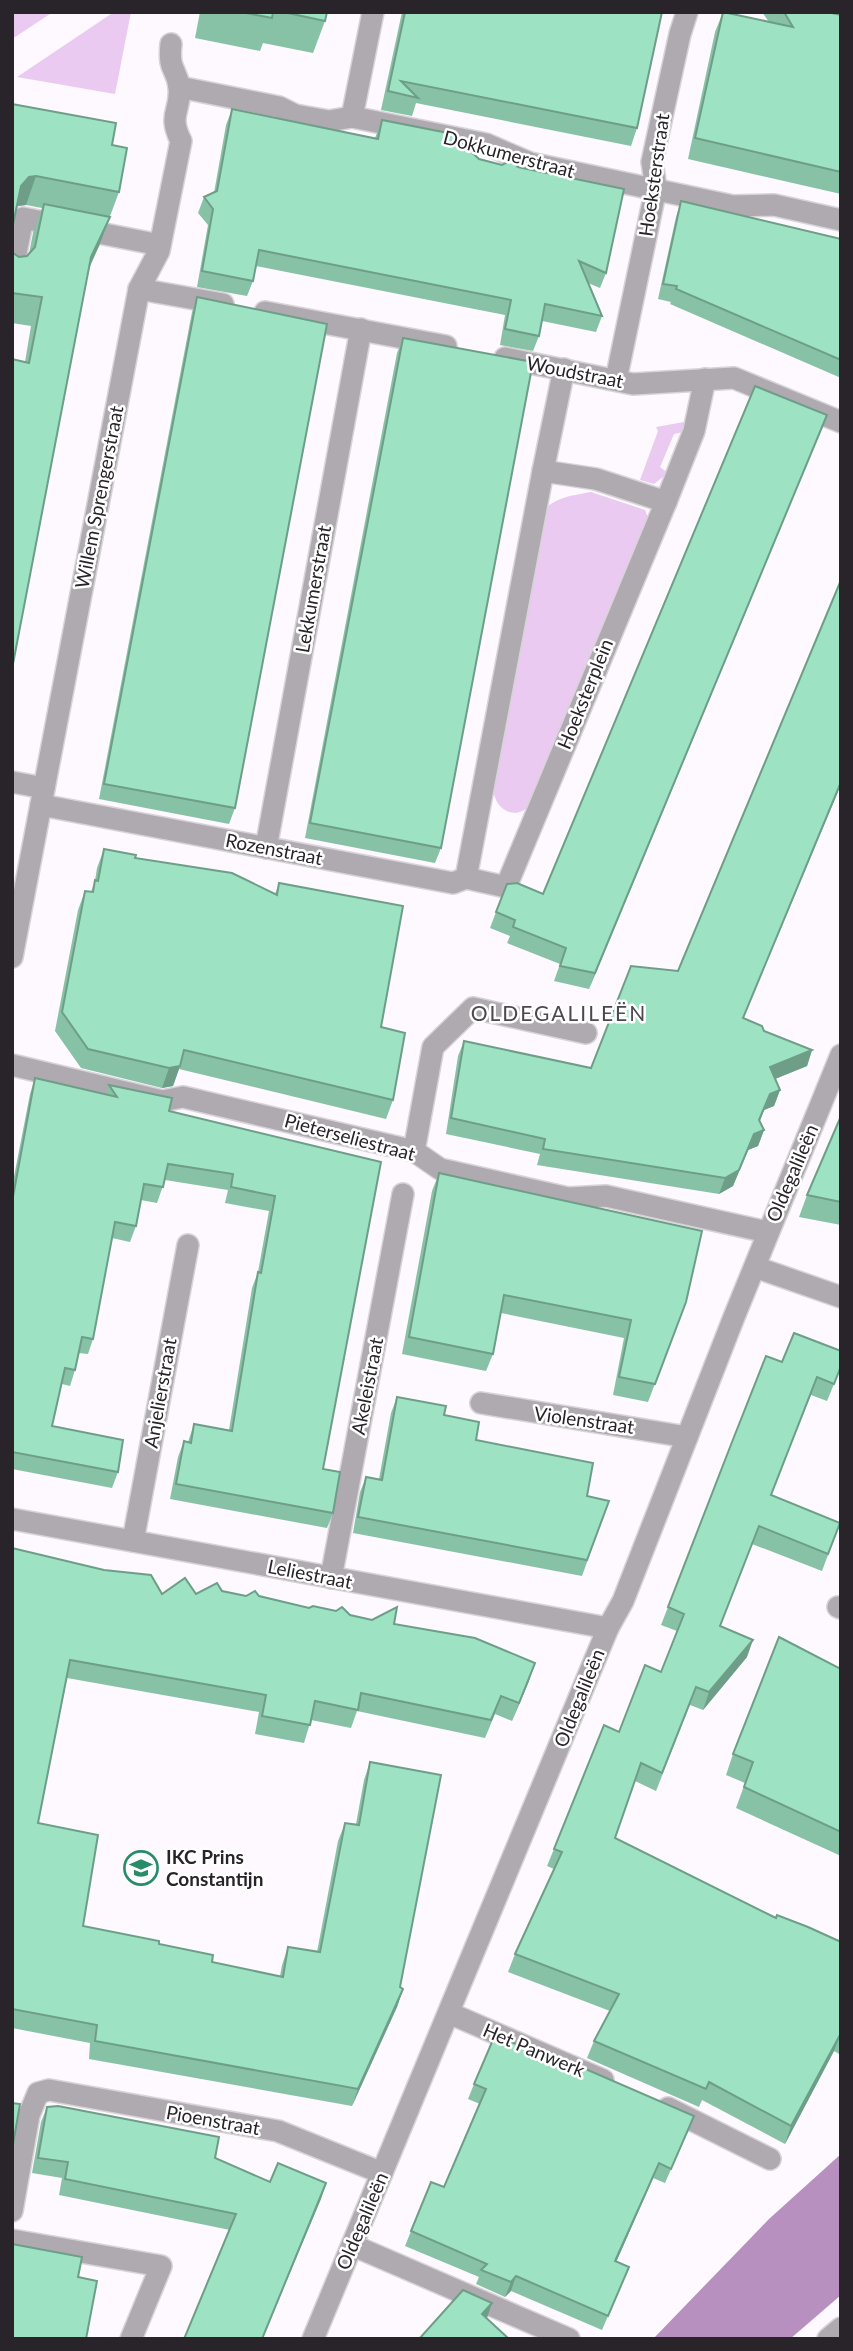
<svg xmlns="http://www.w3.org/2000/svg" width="853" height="2351" viewBox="0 0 853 2351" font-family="Lato,sans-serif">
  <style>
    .green { fill: #eacaf1 }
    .water { fill: #b790c0 }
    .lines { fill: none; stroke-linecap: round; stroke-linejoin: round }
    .street-casing { stroke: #d7d3d8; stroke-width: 24 }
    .street { stroke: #aeaaaf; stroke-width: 21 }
    .wall { fill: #87c2a7 }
    .shaded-wall { fill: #6e9e88 }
    .building { fill: #9de2c2; stroke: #6e9e88; stroke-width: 2 }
    .labels { text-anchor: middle; stroke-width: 5; stroke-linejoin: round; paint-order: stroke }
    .street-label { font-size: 19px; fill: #282429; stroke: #fff }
    .poi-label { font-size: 19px; font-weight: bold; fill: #282429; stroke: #fff; text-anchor: start }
    .neighbourhood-label { font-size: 21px; letter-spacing: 2px; fill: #4e4650; stroke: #fff }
  </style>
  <rect width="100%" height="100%" fill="#fdf9fe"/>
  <g class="green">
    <path d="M12 12H53L12 39Z"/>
    <path d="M114 12H131L115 94 17 77Z"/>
    <path d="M684 422V432L674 434 660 467 668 473 654 484 640 480 658 431 656 427Z"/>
    <path d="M591 492 645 510 649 520 531 804C516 822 495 810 493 789L545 510C554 497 576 495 591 492Z"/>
  </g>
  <path class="water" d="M841 2154V2295L790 2339H653L769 2219Z"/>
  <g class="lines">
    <g class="street-casing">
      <g id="street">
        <path d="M179 87 279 107 295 115 329 121 352 117 486 144 530 163 733 206 774 205 841 220"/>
        <path d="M352 117 373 12"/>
        <path d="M12 273 23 218 160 245"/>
        <path d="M139 289 223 304"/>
        <path d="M265 312 446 346"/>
        <path d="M505 358 633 384 734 378 841 422"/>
        <path d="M616 380 656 188 652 162 680 34 687 12"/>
        <path d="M543 471 564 369"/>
        <path d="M666 502 694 431 705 379"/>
        <path d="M12 782 44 788"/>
        <path d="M41 805 453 883 466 878 506 887 666 502 596 479 543 471 466 878"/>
        <path d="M266 848 361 329"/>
        <path d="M12 957 139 289 159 251 181 141C167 113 182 111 179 87 177 68 168 72 171 44"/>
        <path d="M12 1065 162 1101 183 1097 414 1151 440 1169 568 1198 606 1196 767 1232"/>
        <path d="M414 1151 433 1047 473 1008 586 1033"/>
        <path d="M755 1267 841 1297"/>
        <path d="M481 1403 687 1437"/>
        <path d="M12 1519 608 1628"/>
        <path d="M133 1541 188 1245"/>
        <path d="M331 1578 403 1194"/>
        <path d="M838 1607 841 1608"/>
        <path d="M449 2013 603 2080"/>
        <path d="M668 2108 770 2159"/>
        <path d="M12 2211 29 2115 38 2093 49 2090 278 2131 382 2173"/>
        <path d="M12 2240 161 2266 131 2339"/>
        <path d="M352 2245 569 2339"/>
        <path d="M313 2339 608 1628 623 1601 734 1317 841 1055"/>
        <path d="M828 2339 841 2328"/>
      </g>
    </g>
    <use href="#street" class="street"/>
  </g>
  <g class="wall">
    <path d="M200 12H327L325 21 313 53 263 43 260 51 195 38Z"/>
    <path d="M402 12H662L637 128 631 146 416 103 412 116 381 110Z"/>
    <path d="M723 12 769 22 762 12H827L841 15V194L688 159 715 32Z"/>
    <path d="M12 104 112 145 119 192 99 246 89 269 12 669 25 362 31 326 12 323V250L13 253 19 257 27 256 29 254 33 233 42 208 26 205 18 206Z"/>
    <path d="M232 109 375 138 382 120 479 159 606 273 600 288 588 283 602 316 596 332 542 321 539 336 533 351 500 345 505 315 256 266 253 281 247 296 197 287 208 225 198 213 204 197 214 193 226 125Z"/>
    <path d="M681 201 841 239V378L670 304 671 302 658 299 676 217Z"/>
    <path d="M197 297 235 808 229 824 99 799 192 312Z"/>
    <path d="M403 338 441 848 435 863 305 838 397 353Z"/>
    <path d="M821 430 589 989 554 981 560 964 507 943 510 936 490 928 496 912 543 894Z"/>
    <path d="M841 580V784L743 1018 764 1031 812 1050 807 1066 775 1079 780 1090 774 1106 764 1110 760 1121 764 1130 758 1146 748 1150 733 1186 719 1194 537 1165 540 1154 446 1134 458 1056 464 1041 591 1068 678 971Z"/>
    <path d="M104 849 135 858 275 894 279 883 381 1027 393 1100 386 1119 179 1069 173 1086 162 1088 81 1068 55 1031 78 910 85 891 91 892 95 881 97 868Z"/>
    <path d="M35 1078 106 1094 109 1085 169 1111 381 1162 323 1469 333 1513 327 1528 170 1499 178 1457 184 1441 188 1442 194 1424 229 1430 252 1288 258 1272 269 1211 225 1203 228 1190 165 1180 157 1203 141 1200 136 1226 130 1242 112 1238 93 1339 88 1354 79 1353 75 1370 70 1386 62 1384 52 1426 118 1472 112 1488 12 1469V1187L30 1094Z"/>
    <path d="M841 1116V1225L799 1217 807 1195Z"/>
    <path d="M439 1173 686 1302 648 1402 613 1395 624 1338 501 1313 493 1354 486 1371 402 1354 432 1191Z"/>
    <path d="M782 1362 841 1367 827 1401 811 1395 771 1495 840 1523 822 1571 752 1544 720 1626 747 1657 703 1710 690 1705 656 1791 635 1781 615 1838 776 1918 841 1942V2055L834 2051 785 2144 702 2100 699 2107 587 2058 594 2041 610 2011 508 1972 515 1954 554 1869 547 1866 554 1849 619 1732 661 1672 677 1631 661 1625 668 1607Z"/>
    <path d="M397 1397 444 1415 476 1440 587 1496 609 1501 582 1576 353 1533 360 1492 366 1477 379 1479 391 1413Z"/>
    <path d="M12 1548 162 1594H196L222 1591 246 1596H259L309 1608 394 1624 529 1681 512 1721 495 1714 485 1738 357 1711 351 1728 311 1720 304 1743 255 1734 259 1712 67 1678 38 1823 83 1926 159 1944 212 1962 280 1976 282 1965 288 1947 317 1952 338 1841 345 1823 356 1824 364 1780 370 1762 400 1987 403 1989 397 2007 352 2106 89 2059 90 2043 12 2028Z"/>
    <path d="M841 1669V1856L736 1808 745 1783 726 1775 733 1754Z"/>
    <path d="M474 2084 688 2131 665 2183 653 2178 616 2262 629 2267 602 2330 511 2291 505 2297 476 2284 479 2277 405 2246 411 2231 444 2187 480 2104 468 2099Z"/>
    <path d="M47 2107 215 2158 270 2182 326 2183 262 2339H184L230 2230 59 2195 62 2178 32 2173 41 2122Z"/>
  </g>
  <g class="shaded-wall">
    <path d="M36 176 26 205 18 206 12 213 21 186 29 177Z"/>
    <path d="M110 217 99 246 80 286 91 257Z"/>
    <path d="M827 415 821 430 589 989 595 973Z"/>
    <path d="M841 782V784L737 1033 743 1018Z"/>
    <path d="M812 1050 807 1066 765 1083 770 1067Z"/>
    <path d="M180 1066 173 1086 162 1088 169 1068Z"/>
    <path d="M780 1090 774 1106 764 1110 754 1134 764 1130 758 1146 748 1150 733 1186 719 1194 725 1178 770 1094Z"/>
    <path d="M753 1640 747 1657 703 1710 709 1692Z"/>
    <path d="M535 1663 529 1681 512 1721 519 1703Z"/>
    <path d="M403 1989 397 2007 352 2106 358 2089Z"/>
    <path d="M841 2033 834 2051 785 2144 791 2126Z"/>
    <path d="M659 2163 653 2178 610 2276 615 2261Z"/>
    <path d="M326 2183 321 2199 262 2339Z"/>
    <path d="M516 2276 511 2291 505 2297 511 2282Z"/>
    <path d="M492 2303 487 2318 482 2314Z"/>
  </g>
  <g class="building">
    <path d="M241 12H273L272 18Z"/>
    <path d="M283 12H327L325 21Z"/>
    <path d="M405 12H662L637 128 401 81 418 98 388 91Z"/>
    <path d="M723 12 793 27 784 12H827L841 15V172L695 138Z"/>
    <path d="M12 104 116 123 112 145 127 148 119 192 36 176 29 177 21 186 12 229Z"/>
    <path d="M232 109 378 139 382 120 453 134 479 159 502 165 511 160 518 167 624 189 606 273 579 261 602 316 545 304 539 336 505 329 511 300 259 250 253 281 202 271 213 209 204 197 217 191Z"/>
    <path d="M681 201 841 239V360L676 289 677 286 663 284Z"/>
    <path d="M44 204 110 217 91 257 12 669V359L29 363 42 297 12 293V250L13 253 19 257 27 256 35 247Z"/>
    <path d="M197 297 327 324 235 808 104 784Z"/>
    <path d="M403 338 533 362 441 848 310 823Z"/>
    <path d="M755 386 827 415 595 973 560 966 566 948 513 927 515 920 496 912 507 884 517 883 543 894Z"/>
    <path d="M841 580V782L743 1018 762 1026 764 1031 812 1050 770 1067 780 1090 770 1094 759 1120 764 1130 754 1134 739 1170 725 1178 543 1149 545 1139 451 1118 464 1041 591 1068 631 966 678 971Z"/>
    <path d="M104 849 136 855 135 858 232 873 277 895 279 883 403 906 381 1027 405 1033 393 1100 184 1050 180 1066 169 1068 88 1049 62 1012 85 891 93 892 95 880 98 881Z"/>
    <path d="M35 1078 117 1097 109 1085 172 1098 169 1111 381 1162 323 1469 340 1472 333 1513 176 1484 184 1441 191 1443 194 1424 232 1431 258 1272 261 1273 275 1196 231 1187 233 1174 168 1164 163 1187 144 1184 136 1226 115 1222 93 1339 82 1337 75 1370 65 1368 52 1426 123 1440 118 1472 12 1452V1202Z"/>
    <path d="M841 1116V1202L807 1195Z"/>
    <path d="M439 1173 702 1231 686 1302 655 1384 619 1377 631 1320 504 1295 493 1354 409 1337Z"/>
    <path d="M794 1333 841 1351V1366L834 1384 817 1377 771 1495 840 1523 828 1554 759 1526 720 1626 753 1640 709 1692 696 1687 662 1773 641 1763 615 1838 776 1918 777 1915 808 1927 841 1942V2033L791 2126 709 2082 706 2089 594 2041 619 1994 515 1954 562 1852 554 1849 604 1725 619 1732 645 1665 661 1672 684 1614 668 1607 732 1442 766 1356 782 1362Z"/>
    <path d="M397 1397 446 1406 444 1415 479 1422 476 1440 593 1463 587 1496 609 1501 587 1560 358 1517 366 1477 382 1480Z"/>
    <path d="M12 1548 104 1570 151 1575 162 1594 185 1578 196 1594 217 1583 222 1591 246 1596 255 1591 259 1596 309 1608 313 1606 336 1611 342 1607 350 1615 372 1620 397 1607 394 1624 475 1638 535 1663 519 1703 501 1696 491 1720 361 1693 358 1710 315 1701 310 1725 262 1716 266 1695 70 1660 38 1823 98 1835 83 1926 159 1941V1944L213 1955 212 1962 283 1977 288 1947 320 1952 345 1823 359 1825 370 1762 441 1775 400 1987 403 1989 358 2089 95 2041 97 2025 12 2009Z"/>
    <path d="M779 1637 841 1669V1832L744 1787 753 1762 733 1754Z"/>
    <path d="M495 2035 579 2071 581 2067 694 2116 671 2169 659 2163 615 2261 629 2267 608 2316 516 2276 511 2282 481 2270 487 2264 411 2231 431 2182 444 2187 486 2089 474 2084Z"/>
    <path d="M12 2103 20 2104 12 2150Z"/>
    <path d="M58 2106 219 2137 215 2158 270 2182 278 2163 326 2183 262 2339H184L236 2214 65 2179 68 2162 38 2158 47 2107Z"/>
    <path d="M12 2244 82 2257 78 2277 97 2281 86 2339H12Z"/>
    <path d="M463 2290 492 2303 482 2314 509 2339H419Z"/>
  </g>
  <defs>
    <g id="school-ring" transform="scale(1.75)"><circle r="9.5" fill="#fff" stroke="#288c68" stroke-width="1.5"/><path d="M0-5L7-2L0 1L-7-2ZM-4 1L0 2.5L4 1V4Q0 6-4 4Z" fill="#288c68"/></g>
  </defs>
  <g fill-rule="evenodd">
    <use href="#school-ring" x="141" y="1868"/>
  </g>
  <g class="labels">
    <g class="street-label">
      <text transform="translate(509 154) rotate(15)" y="7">Dokkumerstraat</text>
      <text transform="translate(654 175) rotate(-82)" y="7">Hoeksterstraat</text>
      <text transform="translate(575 372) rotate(11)" y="7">Woudstraat</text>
      <text transform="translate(99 497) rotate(-79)" y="7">Willem Sprengerstraat</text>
      <text transform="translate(313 589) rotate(-80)" y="7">Lekkumerstraat</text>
      <text transform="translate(585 694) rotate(-68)" y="7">Hoeksterplein</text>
      <text transform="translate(274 849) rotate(11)" y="7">Rozenstraat</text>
      <text transform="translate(350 1137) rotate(15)" y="7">Pieterseliestraat</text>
      <text transform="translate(792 1173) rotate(-67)" y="7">Oldegalileën</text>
      <text transform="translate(367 1386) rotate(-79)" y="7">Akeleistraat</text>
      <text transform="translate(160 1393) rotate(-80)" y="7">Anjelierstraat</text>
      <text transform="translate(584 1420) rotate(8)" y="7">Violenstraat</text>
      <text transform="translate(310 1574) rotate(11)" y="7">Leliestraat</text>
      <text transform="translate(579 1698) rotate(-68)" y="7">Oldegalileën</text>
      <text transform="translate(534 2050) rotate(23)" y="7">Het Panwerk</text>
      <text transform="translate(213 2120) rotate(10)" y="7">Pioenstraat</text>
      <text transform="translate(362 2221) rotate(-67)" y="7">Oldegalileën</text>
    </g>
    <g class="poi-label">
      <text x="166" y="1864">IKC Prins<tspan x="166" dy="22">Constantijn</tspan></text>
    </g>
    <g class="neighbourhood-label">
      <text x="559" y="1021">OLDEGALILEËN</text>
    </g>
  </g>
  <rect width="853" height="2351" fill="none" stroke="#282429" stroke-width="28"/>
</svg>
